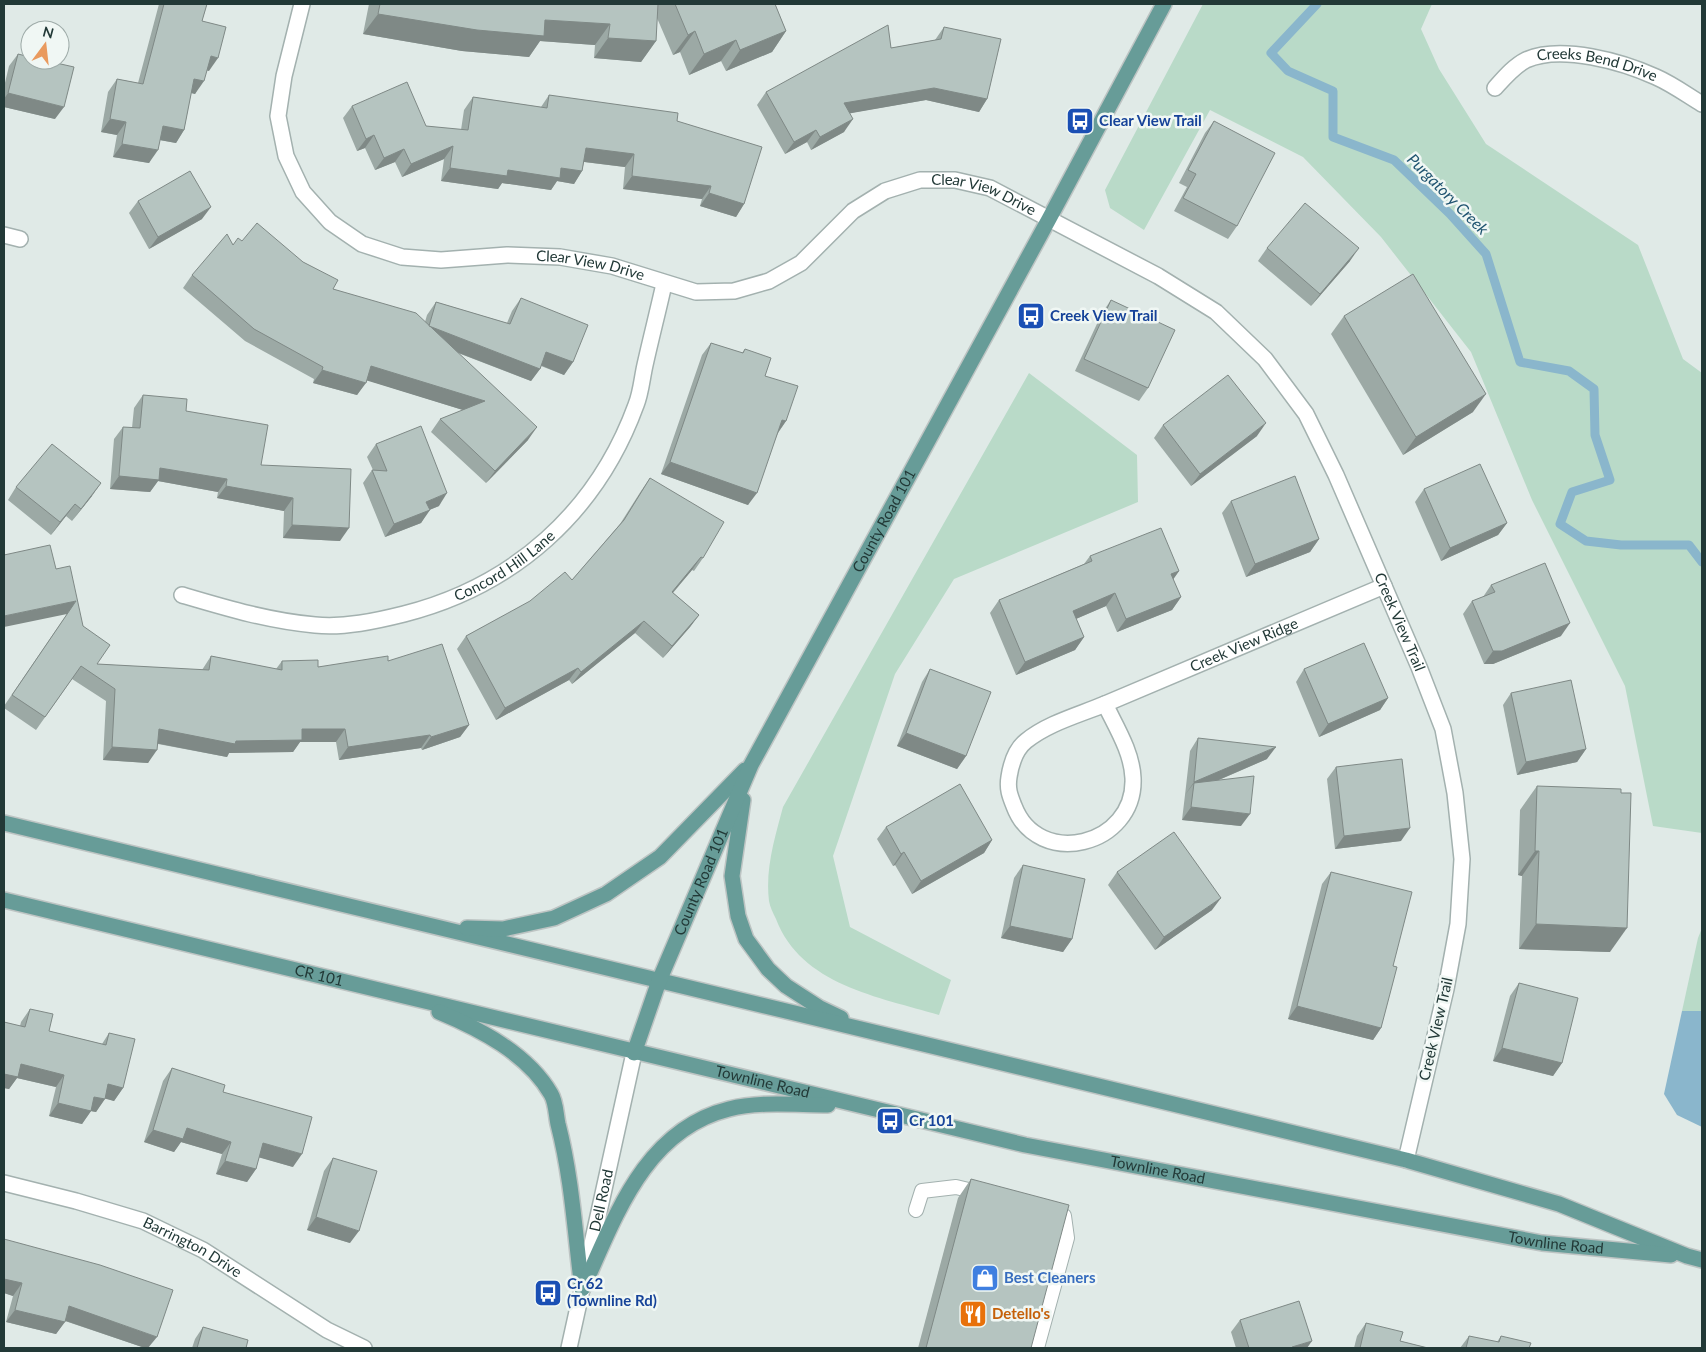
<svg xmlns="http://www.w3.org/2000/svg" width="1706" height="1352" viewBox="0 0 1706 1352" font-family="Lato,sans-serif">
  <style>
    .green { fill: #b9dac8 }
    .water { fill: #8ab6cc }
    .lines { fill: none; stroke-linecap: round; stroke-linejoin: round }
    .stream { stroke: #8ab6cc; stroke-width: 9 }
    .service-casing { stroke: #a3b1af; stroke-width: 16 }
    .minor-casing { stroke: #a3b1af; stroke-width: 18 }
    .tertiary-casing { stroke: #a3b1af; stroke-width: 18 }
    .primary-casing { stroke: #bdc4c3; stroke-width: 18 }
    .service { stroke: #fff; stroke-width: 14 }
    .minor { stroke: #fff; stroke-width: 15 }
    .tertiary { stroke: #fff; stroke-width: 15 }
    .primary { stroke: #679c98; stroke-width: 15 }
    .wall { fill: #9ca9a5 }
    .shaded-wall { fill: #7f8986 }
    .building { fill: #b5c4c0; stroke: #7f8986 }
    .labels { text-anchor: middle; stroke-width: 5; stroke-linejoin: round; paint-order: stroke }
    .street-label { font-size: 15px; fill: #223937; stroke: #f0f7f4 }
    .transit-label { font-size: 15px; font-weight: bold; fill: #164399; stroke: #f0f7f4; text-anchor: start }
    .shop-label { font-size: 15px; font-weight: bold; fill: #366cbe; stroke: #f0f7f4; text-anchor: start }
    .food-label { font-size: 15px; font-weight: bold; fill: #c56008; stroke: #f0f7f4; text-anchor: start }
    .water-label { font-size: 16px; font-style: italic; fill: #205470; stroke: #f0f7f4 }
  </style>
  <rect width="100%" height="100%" fill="#e0eae7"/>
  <g class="green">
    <path d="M1203 4H1432L1421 29 1439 69 1486 144 1638 245 1683 359 1702 373V833L1653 826 1625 686 1532 500 1471 352 1381 237 1303 157 1210 110 1144 230 1110 208 1105 190Z"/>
    <path d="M1029 373 1137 455 1138 502 954 579 895 674 833 856 850 927 951 980 939 1015C879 997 801 985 776 919 773 913 770 907 769 901 765 869 775 837 783 807Z"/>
    <path d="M1702 928V1011H1682L1698 938Z"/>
  </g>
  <path class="water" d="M1682 1011H1702V1127L1677 1115 1664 1094Z"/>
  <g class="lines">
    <path class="stream" d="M1317 4 1271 53 1288 71 1333 91V137L1394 160 1450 214 1486 254 1520 362 1569 371 1594 389 1595 435 1610 480 1572 492 1560 524 1586 541 1621 545H1689L1702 562"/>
    <g class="service-casing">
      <g id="service">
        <path d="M916 1210 922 1191 956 1187 981 1193"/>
        <path d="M1037 1348 1067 1238 1064 1216 1052 1213"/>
      </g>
    </g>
    <g class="minor-casing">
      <g id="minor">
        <path id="s1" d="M302 4 284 76 278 116 286 156 303 192 330 222 362 244 402 257 441 260 507 255 560 257 612 266 696 292 734 291 769 281 801 263 853 211 885 191 920 180H955L990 188 1158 276 1216 312 1265 359 1306 414 1336 475 1419 667 1443 729 1455 793 1462 859 1458 924 1446 989 1406 1160"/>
        <path id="s2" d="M1495 88C1504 78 1514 66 1526 60 1561 44 1623 62 1656 77 1672 84 1687 95 1702 104"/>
        <path d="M4 235 20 239"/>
        <path id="s3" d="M182 595C226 608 269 621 315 625 344 628 376 621 404 614 514 586 597 512 636 405 641 393 642 378 645 365 651 338 658 311 664 284"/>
        <path d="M1105 704C1116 727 1132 752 1133 778 1136 846 1038 870 1014 806 1010 796 1007 789 1009 777 1011 764 1016 749 1026 741 1048 723 1079 715 1105 704Z"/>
        <path id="s4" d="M1105 704 1384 586"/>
        <path id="s5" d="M4 1183 76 1201 143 1221 203 1250 327 1330 364 1348"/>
      </g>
    </g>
    <g class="tertiary-casing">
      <g id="tertiary">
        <path id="s6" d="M569 1348 634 1053"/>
      </g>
    </g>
    <g class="primary-casing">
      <g id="primary">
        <path d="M743 800 732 876 738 916 746 939 768 969 786 986 820 1008 841 1018"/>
        <path d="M4 823 1406 1160 1559 1204 1687 1256 1702 1260"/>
        <path id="s7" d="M4 900 1025 1145 1542 1243 1671 1255"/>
        <path d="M467 928 503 929 554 918 606 894 660 857 745 770"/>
        <path d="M439 1012C480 1029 528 1054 551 1094 556 1102 556 1115 558 1124 572 1178 575 1234 582 1289"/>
        <path id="s8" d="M634 1053 659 981 751 765 1049 219 1164 4"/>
        <path d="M583 1288C615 1218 644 1130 729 1109 760 1101 796 1105 828 1105"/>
      </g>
    </g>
    <use href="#service" class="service"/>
    <use href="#minor" class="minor"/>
    <use href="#tertiary" class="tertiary"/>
    <use href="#primary" class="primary"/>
  </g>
  <g class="wall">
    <path d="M159 4H207L202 21 209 71 207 70 195 94 191 93 184 130 176 143 160 140 149 163 113 157 117 135 101 132 108 92 117 79 138 83Z"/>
    <path d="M369 4H775L786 31 772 52 726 71 721 61 689 75 680 52 673 55 657 18 656 41 641 62 594 58 595 45 540 41 529 57 462 51 363 34Z"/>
    <path d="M944 27 987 99 979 112 926 100 850 113 844 132 811 150 807 142 785 154 757 105 766 92 891 48 935 40Z"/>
    <path d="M18 54 55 119 4 107V87L9 66Z"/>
    <path d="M549 95 677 121 744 204 736 217 700 206 702 199 623 189 625 167 584 162 582 171 574 184 557 181 551 190 502 183 498 189 441 181 444 159 402 177 395 162 375 170 365 148 357 151 343 118 352 106 426 126 461 130 464 110 473 97 541 107Z"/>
    <path d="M1214 121 1237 226 1228 239 1174 211 1187 187 1179 183 1205 133Z"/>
    <path d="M138 201 202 219 149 249 129 213Z"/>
    <path d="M242 241 333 289 425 322 427 315 436 302 507 323 512 311 521 298 573 362 564 375 541 366 540 369 531 381 458 353 528 440 486 483 431 432 440 419 463 410 367 380 357 395 313 383 314 379 245 341 183 288 192 275 233 245Z"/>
    <path d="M1267 248 1350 261 1311 306 1258 261Z"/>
    <path d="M1111 300 1148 388 1139 401 1075 371 1102 313Z"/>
    <path d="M1344 316 1473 412 1403 455 1331 334Z"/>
    <path d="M711 343 742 353 745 349 765 376 786 421 778 433 748 505 661 474 702 355Z"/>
    <path d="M143 395 186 411 261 465 340 541 283 538 284 511 217 498 218 492 158 481 150 492 110 489 114 439 123 427 132 428 134 408Z"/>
    <path d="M1163 425 1257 436 1191 486 1154 438Z"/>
    <path d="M376 444 439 506 429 510 421 523 385 537 363 483 372 470H373L367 457Z"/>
    <path d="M650 478 703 558 694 571 692 570 673 593 699 615 690 627 663 658 635 633 572 684 569 680 496 720 457 649 466 636 572 580 620 524 641 491Z"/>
    <path d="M16 487 92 496 72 521 66 516 51 535 8 500Z"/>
    <path d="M1424 489 1507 523 1498 535 1441 561 1415 502Z"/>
    <path d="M1231 501 1319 539 1310 552 1246 577 1222 513Z"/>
    <path d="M1090 556 1179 571 1173 579 1181 597 1172 610 1117 632 1106 606 1076 619 1084 637 1075 650 1016 675 990 613 999 600 1084 564Z"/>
    <path d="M56 569 83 626 97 664 202 670 211 656 276 669 282 661 318 667 388 661 469 725 460 737 422 750 421 748 339 760 336 742H300L293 752 229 753 227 757 158 744 148 763 103 760 106 701 72 679 36 730 4 708V706L67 614Z"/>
    <path d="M1491 585 1561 636 1493 664H1484L1463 614 1472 601 1483 597Z"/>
    <path d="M930 669 966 756 957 769 897 746 922 682Z"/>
    <path d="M1304 669 1388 698 1380 710 1319 737 1296 682Z"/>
    <path d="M1511 693 1586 749 1577 762 1517 775 1503 705Z"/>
    <path d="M1198 738 1267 759 1219 780 1241 826 1182 820 1185 795 1186 794 1185 795 1190 751Z"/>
    <path d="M1336 767 1401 841 1335 849 1327 779Z"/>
    <path d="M1537 786 1610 952 1519 949 1522 876 1518 875 1520 810Z"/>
    <path d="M886 827 992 840 984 853 912 894 895 865 893 866 877 839Z"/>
    <path d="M1023 865 1072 939 1063 952 1001 938 1014 878Z"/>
    <path d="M1117 872 1212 910 1155 950 1108 885Z"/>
    <path d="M1331 872 1393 966 1381 1028 1373 1040 1288 1019 1322 884Z"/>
    <path d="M1519 983 1562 1063 1553 1076 1493 1061 1510 996Z"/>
    <path d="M30 1009 49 1031 102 1044 109 1033 123 1088 114 1101 105 1098 96 1112 91 1111 82 1124 49 1116 56 1087 17 1078 9 1089 4 1088V1022L20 1026 21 1022Z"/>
    <path d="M172 1068 223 1092 293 1167 259 1157 256 1169 247 1182 216 1174 222 1154 181 1142 174 1152 144 1142 163 1081Z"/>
    <path d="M333 1158 350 1243 307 1230 324 1171Z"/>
    <path d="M971 1179 1031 1348H918L958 1198Z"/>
    <path d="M4 1239 148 1348H145L65 1321 56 1334 6 1322 13 1296 4 1293Z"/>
    <path d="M1240 1320 1307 1348H1236L1231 1332Z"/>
    <path d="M1366 1323 1400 1341 1428 1348H1354L1357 1336Z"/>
    <path d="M203 1327 246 1348H192L195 1339Z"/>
    <path d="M1469 1336 1497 1342 1501 1336 1529 1348H1460Z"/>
  </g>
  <g class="shaded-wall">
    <path d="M378 14 545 20 610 24 595 45 540 41 529 57 462 51 363 34Z"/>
    <path d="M695 31 680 52 673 55 688 35Z"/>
    <path d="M786 31 772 52 726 71 740 50Z"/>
    <path d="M608 38 656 41 641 62 594 58Z"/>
    <path d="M736 40 721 61 689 75 704 54Z"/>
    <path d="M211 56 218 58 209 71 202 69Z"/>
    <path d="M194 79 204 81 195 94 185 91Z"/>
    <path d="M934 88 987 99 979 112 926 100 835 116 844 103Z"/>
    <path d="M8 93 64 107 55 119 4 107V99Z"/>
    <path d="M110 119 126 122 117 135 101 132Z"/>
    <path d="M853 119 844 132 811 150 820 137Z"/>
    <path d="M163 126 184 130 176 143 154 139Z"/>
    <path d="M816 130 807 142 785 154 794 142Z"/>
    <path d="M374 135 365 148 357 151 366 139Z"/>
    <path d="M122 144 158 150 149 163 113 157Z"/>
    <path d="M453 146 444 159 402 177 411 164Z"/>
    <path d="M586 148 634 154 625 167 577 161Z"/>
    <path d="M404 149 395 162 375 170 384 158Z"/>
    <path d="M450 168H561L582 171 574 184 557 181 551 190 502 183 498 189 441 181Z"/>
    <path d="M632 176 711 186 702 199 623 189Z"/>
    <path d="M709 193 744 204 736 217 700 206Z"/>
    <path d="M211 207 202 219 149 249 158 237Z"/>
    <path d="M1359 248 1350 261 1311 306 1320 294Z"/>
    <path d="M429 326 540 369 531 381 420 338Z"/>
    <path d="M546 352 573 362 564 375 538 364Z"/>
    <path d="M371 366 485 401 476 414 362 379Z"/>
    <path d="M322 370 366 383 357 395 313 383Z"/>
    <path d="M1486 394 1473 412 1403 455 1416 437Z"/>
    <path d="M782 420 786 421 777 434Z"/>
    <path d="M1266 423 1257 436 1191 486 1200 474Z"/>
    <path d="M537 427 528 440 486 483 495 471Z"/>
    <path d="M670 462 757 493 748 505 661 474Z"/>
    <path d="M160 468 227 479 218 492 158 481 150 492 110 489 119 476Z"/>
    <path d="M101 483 92 496 72 521 81 509Z"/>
    <path d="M226 486 293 498 284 511 217 498Z"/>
    <path d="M447 493 439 506 417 515 426 502Z"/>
    <path d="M75 504 66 516 51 535 60 522Z"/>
    <path d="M430 510 421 523 385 537 394 524Z"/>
    <path d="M1507 523 1498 535 1441 561 1450 548Z"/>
    <path d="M292 525 349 528 340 541 283 538Z"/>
    <path d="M1319 539 1310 552 1246 577 1255 564Z"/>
    <path d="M701 557 692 570 663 604 672 592Z"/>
    <path d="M1179 571 1170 584 1171 574Z"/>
    <path d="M1115 593 1106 606 1064 624 1073 611Z"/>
    <path d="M1181 597 1172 610 1117 632 1126 619Z"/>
    <path d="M76 601 67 614 4 627V616Z"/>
    <path d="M699 615 690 627 663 658 672 646Z"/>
    <path d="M644 621 635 633 572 684 581 672Z"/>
    <path d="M1570 623 1561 636 1493 664H1484L1493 651Z"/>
    <path d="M1084 637 1075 650 1016 675 1025 662Z"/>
    <path d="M578 668 569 680 496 720 505 708Z"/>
    <path d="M1388 698 1380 710 1319 737 1328 724Z"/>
    <path d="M469 725 460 737 422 750 431 737Z"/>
    <path d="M159 729 236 741 302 729H345L336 742H300L293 752 229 753 227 757 150 742Z"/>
    <path d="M906 733 966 756 957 769 897 746Z"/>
    <path d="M430 735 421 748 339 760 348 747Z"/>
    <path d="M112 747 157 750 148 763 103 760Z"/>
    <path d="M1276 747 1267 759 1193 791 1194 783 1185 795 1194 782Z"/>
    <path d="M1586 749 1577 762 1517 775 1526 762Z"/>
    <path d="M1191 807 1250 814 1241 826 1182 820Z"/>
    <path d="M1410 828 1401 841 1335 849 1344 836Z"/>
    <path d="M992 840 984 853 912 894 921 881Z"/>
    <path d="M1535 851H1539L1522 876 1518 875Z"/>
    <path d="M904 852 895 865 893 866 901 854Z"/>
    <path d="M1221 898 1212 910 1155 950 1164 937Z"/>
    <path d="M1536 924 1627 928 1610 952 1519 949Z"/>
    <path d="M1010 926 1072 939 1063 952 1001 938Z"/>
    <path d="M1297 1006 1381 1028 1373 1040 1288 1019Z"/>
    <path d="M1502 1048 1562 1063 1553 1076 1493 1061Z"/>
    <path d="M21 1064 64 1075 56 1087 17 1078 9 1089 4 1088V1074Z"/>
    <path d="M108 1084 123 1088 114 1101 99 1097Z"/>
    <path d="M94 1097 105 1099 96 1112 85 1110Z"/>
    <path d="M58 1103 91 1111 82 1124 49 1116Z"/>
    <path d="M187 1128 231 1142 222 1154 181 1142 174 1152 144 1142 153 1130Z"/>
    <path d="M263 1143 302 1154 293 1167 254 1156Z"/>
    <path d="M225 1161 256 1169 247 1182 216 1174Z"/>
    <path d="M316 1217 359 1231 350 1243 307 1230Z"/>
    <path d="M4 1279 22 1283 13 1296 4 1293Z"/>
    <path d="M69 1306 157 1337 148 1348H145L60 1319Z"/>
    <path d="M15 1310 65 1322 56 1334 6 1322Z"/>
    <path d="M1312 1341 1307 1348H1291L1292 1347Z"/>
  </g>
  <g class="building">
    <path d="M164 4H207L202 21 226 27 218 58 211 56 204 81 194 79 184 130 163 126 158 150 122 144 126 122 110 119 117 79 143 84Z"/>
    <path d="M380 4H658L656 41 608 38 610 24 545 20 544 36 477 30 378 14Z"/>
    <path d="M675 4H775L786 31 740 50 736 40 704 54 695 31 688 35Z"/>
    <path d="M888 25 891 48 941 39 944 27 1001 39 987 99 934 88 844 103 853 119 820 137 816 130 794 142 766 92Z"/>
    <path d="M18 54 30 57V60H43L74 67 64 107 8 93Z"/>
    <path d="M407 82 426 126 468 130 473 97 547 108 549 95 678 113 677 121 762 147 744 204 709 193 711 186 632 176 634 154 586 148 582 171 561 168 560 178 508 170 507 176 450 168 453 146 411 164 404 149 384 158 374 135 366 139 352 106Z"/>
    <path d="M1214 121 1275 153 1237 226 1183 198 1196 174 1188 170Z"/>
    <path d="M190 171 211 207 158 237 138 201Z"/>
    <path d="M1305 203 1359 248 1320 294 1267 248Z"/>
    <path d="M257 223 303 262 338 280 333 289 416 313 537 427 495 471 440 419 485 401 371 366 366 383 322 370 323 367 254 329 192 275 227 234 233 245 238 238 242 241Z"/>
    <path d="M1413 274 1486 394 1416 437 1344 316Z"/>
    <path d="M521 298 588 325 573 362 546 352 540 369 429 326 436 302 510 324Z"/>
    <path d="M1111 300 1175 330 1148 388 1084 359Z"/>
    <path d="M711 343 743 353 745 349 771 358 765 376 798 386 786 421 782 420 757 493 670 462Z"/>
    <path d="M1228 375 1266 423 1200 474 1163 425Z"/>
    <path d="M143 395 187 399 186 411 268 425 261 465 351 469 349 528 292 525 293 498 226 486 227 479 160 468 159 480 119 476 123 427 140 428Z"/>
    <path d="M421 426 447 493 426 502 430 510 394 524 372 470 387 471 376 444Z"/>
    <path d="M52 444 101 483 81 509 75 504 60 522 16 487Z"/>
    <path d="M1480 464 1507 523 1450 548 1424 489Z"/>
    <path d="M1295 476 1319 539 1255 564 1231 501Z"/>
    <path d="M650 478 724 522 703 558 701 557 672 592 699 615 672 646 644 621 581 672 578 668 505 708 466 636 530 601 565 572 572 580 624 520Z"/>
    <path d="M1161 528 1179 571 1171 574 1181 597 1126 619 1115 593 1073 611 1084 637 1025 662 999 600 1092 561 1090 556Z"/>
    <path d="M50 545 56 569 70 566 83 626 110 645 97 664 209 670 211 656 282 670V661L318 660V667L388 656V661L442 644 469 725 431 737 430 735 348 747 345 729H302V740L236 741 235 744 159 729 157 750 112 747 115 689 81 666 45 717 12 695 76 601 4 616V555Z"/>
    <path d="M1545 563 1570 623 1502 651H1493L1472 601 1495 592 1491 585Z"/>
    <path d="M1364 643 1388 698 1328 724 1304 669Z"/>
    <path d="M930 669 991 692 966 756 906 733Z"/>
    <path d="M1571 680 1586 749 1526 762 1511 693Z"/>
    <path d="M1198 738 1276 747 1194 782Z"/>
    <path d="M1402 759 1410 828 1344 836 1336 767Z"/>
    <path d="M1254 776 1250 814 1191 807 1194 783Z"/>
    <path d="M960 784 992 840 921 881 904 852 901 854 886 827Z"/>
    <path d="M1537 786 1621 789V793H1631L1627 928 1536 924 1539 851H1535Z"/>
    <path d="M1174 832 1221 898 1164 937 1117 872Z"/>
    <path d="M1023 865 1085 879 1072 939 1010 926Z"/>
    <path d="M1331 872 1412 892 1393 966 1397 967 1381 1028 1297 1006Z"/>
    <path d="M1519 983 1578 998 1562 1063 1502 1048Z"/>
    <path d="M30 1009 53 1014 49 1031 106 1045 109 1033 135 1039 123 1088 108 1084 105 1099 94 1097 91 1111 58 1103 64 1075 21 1064 18 1077 4 1074V1076V1022L25 1027Z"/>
    <path d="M172 1068 225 1085 223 1092 312 1117 302 1154 263 1143 256 1169 225 1161 231 1142 187 1128 183 1139 153 1130Z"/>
    <path d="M333 1158 377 1171 359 1231 316 1217Z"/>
    <path d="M971 1179 1069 1205 1031 1348H926Z"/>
    <path d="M4 1239 100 1265 173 1290 157 1337 69 1306 65 1322 15 1310 22 1283 4 1279Z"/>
    <path d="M1299 1301 1312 1341 1292 1347 1293 1348H1249L1240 1320Z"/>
    <path d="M1366 1323 1403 1332 1400 1341 1428 1348H1360Z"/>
    <path d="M203 1327 248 1340 246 1348H197Z"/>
    <path d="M1469 1336 1499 1342 1501 1336 1531 1343 1529 1348H1466Z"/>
  </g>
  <defs>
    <g id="bus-square" transform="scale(1.4375)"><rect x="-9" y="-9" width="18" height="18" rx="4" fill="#1a4fb4" stroke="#f0f7f4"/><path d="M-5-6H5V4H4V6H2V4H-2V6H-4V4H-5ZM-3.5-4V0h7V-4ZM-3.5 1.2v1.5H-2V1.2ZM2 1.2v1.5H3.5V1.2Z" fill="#fff"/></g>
    <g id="shop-square" transform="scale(1.4375)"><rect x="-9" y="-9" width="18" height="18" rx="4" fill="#3f7fe0" stroke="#f0f7f4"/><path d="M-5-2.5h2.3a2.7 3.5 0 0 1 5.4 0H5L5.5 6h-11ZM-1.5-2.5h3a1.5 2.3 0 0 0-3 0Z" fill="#fff"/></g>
    <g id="restaurant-square" transform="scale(1.4375)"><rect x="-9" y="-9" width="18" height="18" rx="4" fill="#e8710a" stroke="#f0f7f4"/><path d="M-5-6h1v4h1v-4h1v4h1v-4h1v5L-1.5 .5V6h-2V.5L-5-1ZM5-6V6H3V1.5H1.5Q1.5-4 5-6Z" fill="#fff"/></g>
  </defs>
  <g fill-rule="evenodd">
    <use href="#bus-square" x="1080" y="121"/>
    <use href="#bus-square" x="1031" y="316"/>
    <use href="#bus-square" x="890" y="1121"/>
    <use href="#shop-square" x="985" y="1278"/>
    <use href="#bus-square" x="548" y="1293"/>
    <use href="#restaurant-square" x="973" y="1314"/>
  </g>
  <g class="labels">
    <g class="street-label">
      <text dy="5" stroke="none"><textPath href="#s2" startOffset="115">Creeks Bend Drive</textPath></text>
      <text dy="5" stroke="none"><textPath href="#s1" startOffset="941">Clear View Drive</textPath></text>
      <text dy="5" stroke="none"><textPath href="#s1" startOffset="506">Clear View Drive</textPath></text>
      <text dy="5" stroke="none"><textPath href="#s8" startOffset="589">County Road 101</textPath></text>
      <text dy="5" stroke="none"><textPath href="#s3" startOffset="339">Concord Hill Lane</textPath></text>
      <text dy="5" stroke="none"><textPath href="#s1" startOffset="1568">Creek View Trail</textPath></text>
      <text dy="5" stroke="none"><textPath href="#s4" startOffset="151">Creek View Ridge</textPath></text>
      <text dy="5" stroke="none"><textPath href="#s8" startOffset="184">County Road 101</textPath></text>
      <text dy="5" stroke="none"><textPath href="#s7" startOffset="324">CR 101</textPath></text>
      <text transform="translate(1436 1029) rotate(-77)" y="5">Creek View Trail</text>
      <text dy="5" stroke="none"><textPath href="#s7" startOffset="780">Townline Road</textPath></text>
      <text dy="5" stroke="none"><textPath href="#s7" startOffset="1185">Townline Road</textPath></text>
      <text dy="5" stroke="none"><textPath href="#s6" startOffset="151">Dell Road</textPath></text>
      <text dy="5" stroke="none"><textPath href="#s7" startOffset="1590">Townline Road</textPath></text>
      <text dy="5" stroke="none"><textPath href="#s5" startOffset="200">Barrington Drive</textPath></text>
    </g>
    <g class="transit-label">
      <text x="1099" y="126">Clear View Trail</text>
      <text x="1050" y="321">Creek View Trail</text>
      <text x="909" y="1126">Cr 101</text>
      <text x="567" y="1289">Cr 62<tspan x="567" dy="17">(Townline Rd)</tspan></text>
    </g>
    <g class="shop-label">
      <text x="1004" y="1283">Best Cleaners</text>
    </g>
    <g class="food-label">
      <text x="992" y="1319">Detello's</text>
    </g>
    <g class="water-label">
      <text transform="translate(1448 194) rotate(45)" y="6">Purgatory Creek</text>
    </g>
  </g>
  <rect width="1706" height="1352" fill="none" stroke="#223937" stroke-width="10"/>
  <g transform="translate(45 45) rotate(15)"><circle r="24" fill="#f0f7f4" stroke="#9eaba8"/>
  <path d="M0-4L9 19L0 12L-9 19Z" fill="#e99a5e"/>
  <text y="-8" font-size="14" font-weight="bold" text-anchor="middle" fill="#223937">N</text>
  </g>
</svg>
